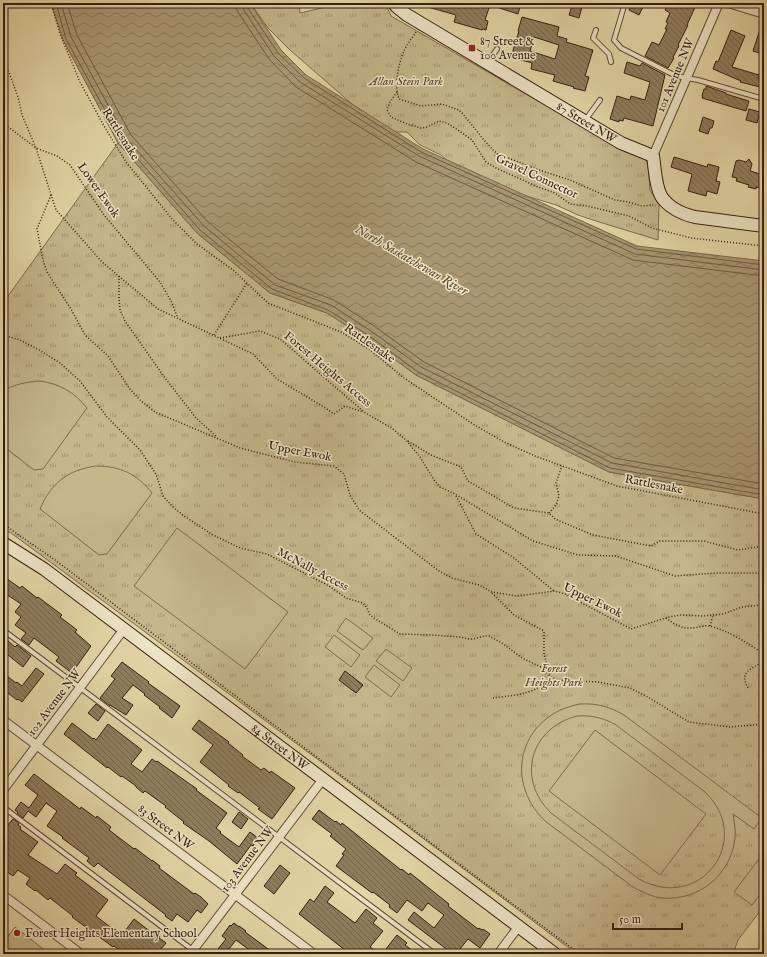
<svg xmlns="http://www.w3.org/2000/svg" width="767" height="957" viewBox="0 0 767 957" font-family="'IM FELL English',serif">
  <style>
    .park { fill: url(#park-tufts); stroke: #7d6a4d }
    .garden { fill: #c5b78c; stroke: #7d6a4d; fill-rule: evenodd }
    .water { fill: url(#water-waves); stroke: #7a674a }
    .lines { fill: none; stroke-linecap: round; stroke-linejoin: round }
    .shore { stroke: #6e5a40; stroke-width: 1 }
    .building { fill: url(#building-back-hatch); stroke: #351e0e; fill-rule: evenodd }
    .lane-casing { stroke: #604c34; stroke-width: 6 }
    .street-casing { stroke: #604c34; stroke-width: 10 }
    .secondary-casing { stroke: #351e0e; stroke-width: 14 }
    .path { stroke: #351e0e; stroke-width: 1.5; stroke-dasharray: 1 2; stroke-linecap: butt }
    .lane { stroke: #ede4c5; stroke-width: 4 }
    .street { stroke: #ede4c5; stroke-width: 8 }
    .secondary { stroke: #ede4c5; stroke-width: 12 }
    .poi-dot { fill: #8f2418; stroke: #ede4c5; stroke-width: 1.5 }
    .labels { text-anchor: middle; stroke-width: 3; stroke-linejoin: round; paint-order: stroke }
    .poi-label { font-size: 12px; fill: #351e0e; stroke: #ede4c5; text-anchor: start }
    .street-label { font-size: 12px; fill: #351e0e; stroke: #ede4c5 }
    .park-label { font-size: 12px; font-style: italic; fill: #59442e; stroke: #ede4c5 }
    .water-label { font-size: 13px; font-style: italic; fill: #5d4831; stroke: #ede4c5 }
  </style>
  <defs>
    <pattern id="park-tufts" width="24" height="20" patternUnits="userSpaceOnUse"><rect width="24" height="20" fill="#c5b78c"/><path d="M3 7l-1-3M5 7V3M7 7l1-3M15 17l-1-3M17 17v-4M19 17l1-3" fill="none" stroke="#a19471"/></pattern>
    <pattern id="water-waves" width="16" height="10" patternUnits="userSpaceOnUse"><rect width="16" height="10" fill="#a89772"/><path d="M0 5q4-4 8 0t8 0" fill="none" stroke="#8a7b5c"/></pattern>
    <pattern id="building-back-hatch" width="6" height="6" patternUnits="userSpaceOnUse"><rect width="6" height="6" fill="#8f7e5d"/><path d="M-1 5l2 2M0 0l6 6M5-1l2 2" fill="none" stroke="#76674b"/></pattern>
  </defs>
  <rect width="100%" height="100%" fill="#e3d6a6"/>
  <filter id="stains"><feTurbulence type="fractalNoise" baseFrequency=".005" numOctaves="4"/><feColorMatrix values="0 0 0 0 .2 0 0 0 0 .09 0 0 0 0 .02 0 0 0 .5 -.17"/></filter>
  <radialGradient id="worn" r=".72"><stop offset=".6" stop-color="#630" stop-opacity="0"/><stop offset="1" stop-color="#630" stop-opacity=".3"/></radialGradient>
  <g class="park">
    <path d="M251 3H299L300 13 343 3H385L391 16 626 152 643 157 647 162 648 166 650 190 659 205 658 240 596 221 578 215 556 205 507 190 450 163 441 155 420 145 407 132H398L393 131 352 104 290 50 268 28 256 11Z"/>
    <path d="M118 143 197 233 270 293 327 313 366 338 416 375 609 472 764 499V906L738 940 733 954H577L320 761 11 533 3 529V303Z"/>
  </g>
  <g class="garden">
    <path d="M40 381C60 384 74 392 87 408L43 469 34 470 3 446V391C15 384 26 382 40 381Z"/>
    <path d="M96 466C120 466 137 474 152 493L107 554 99 555 40 509C51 483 68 470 96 466Z"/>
    <path d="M177 528 288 612 245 669 134 586Z"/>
    <path d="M346 618 373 638 363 650 337 631Z"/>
    <path d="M334 635 360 655 351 667 325 647Z"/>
    <path d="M386 649 412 668 403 681 376 661Z"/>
    <path d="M374 665 400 685 391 697 365 677Z"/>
    <path d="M580 704C597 703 610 707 624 715L762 818 754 829 733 814C734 822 736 830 735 838 731 875 699 901 662 898 652 897 642 892 633 887L545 821C502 779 521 715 580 704ZM577 716C592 715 604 718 616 725L705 792C755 840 700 913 639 879L551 813C516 779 530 728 577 716Z"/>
    <path d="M595 730 706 814 660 875 549 791Z"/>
    <path d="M759 859 764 864V889L752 905 734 892Z"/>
    <path d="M15 927 50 954H3V943Z"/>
  </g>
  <path class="water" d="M51 3H250L281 50 306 75 423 149 637 246 764 261V499L609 472 416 375 366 338 327 313 270 293 197 233 118 143 63 40Z"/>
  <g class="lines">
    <g class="shore">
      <path d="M56 3 66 39 122 141 200 230 272 289 328 310 368 335 418 372 610 468 764 495"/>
      <path d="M61 3 71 37 126 138 204 226 275 285 331 305 371 331 421 367 612 463 764 490"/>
      <path d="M67 3 77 35 131 135 208 222 278 279 334 300 374 326 424 362 614 458 764 484"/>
      <path d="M235 3 236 8 238 12 269 59 296 87 416 162 633 260 764 276"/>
      <path d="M242 3 243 9 274 56 300 82 419 156 635 254 764 270"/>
      <path d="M247 3V7L278 53 304 78 421 152 636 249 764 265"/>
    </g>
  </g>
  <g class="building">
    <path d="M422 3H521L518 14 490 5 485 20 488 21 486 30 483 29 482 30 454 22 456 15 421 5Z"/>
    <path d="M573 3H583L579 18 569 15Z"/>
    <path d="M633 3H645L639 15 629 10Z"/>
    <path d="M668 3H697L687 25H688L678 45 679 46 673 57 674 58 668 68 645 56 652 42 659 45 667 29H665L668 23 666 22 670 13 665 10Z"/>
    <path d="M522 17 559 27 557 36 567 39 566 42 593 50 585 76 589 77 585 91 573 88 574 87 553 81 555 75 531 69 532 63 511 57 519 31H518ZM534 37 559 45 555 59 530 51Z"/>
    <path d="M762 23H764V49L763 54 753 51Z"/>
    <path d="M731 30 745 36 732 67 759 75 758 78 762 79 760 87 740 82 741 81 713 69 716 61 718 62Z"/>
    <path d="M627 62 640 66 642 63 665 75 653 126 624 118 623 121 619 120V122L610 119 617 96 630 100 631 96 645 100 650 82 624 73Z"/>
    <path d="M706 86 726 93V94L749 101 746 111 702 98 703 96H702L704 89H706Z"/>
    <path d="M749 109 760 112 757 123 746 120Z"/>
    <path d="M703 117 714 121 712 128H710L708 134 699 131Z"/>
    <path d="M674 157 707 167 708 164 719 167 716 181 720 182 717 194 707 191 706 196 688 191 692 174 671 167Z"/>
    <path d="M749 159 752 164 750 171 764 175V189L756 187V189L748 187 749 185 736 181 737 178 732 177 736 161 739 160 746 162Z"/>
    <path d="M3 576 20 588 22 586 37 598 38 597 62 615 60 617 77 630 75 632 91 646 72 673 56 661 59 657 34 638 29 645 21 639 26 633 15 625 21 617 15 612 21 604 3 592Z"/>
    <path d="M8 641 15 647 17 645 31 656 23 667 3 651V648Z"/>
    <path d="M122 662 149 682 148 683 180 706 172 718 159 708 160 707 144 695 145 694 133 685 122 698 133 705 126 715 110 705V706L100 698 115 679 111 676Z"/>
    <path d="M36 668 44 674 22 702 18 699 17 700 3 689V673L16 683 17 682 22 686Z"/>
    <path d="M345 671 363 685 356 693 339 680Z"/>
    <path d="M96 704 105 711 98 721 88 713Z"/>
    <path d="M199 720 229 742 228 743 243 755 242 756 261 770 264 768 270 773 271 771 295 788 272 819 258 809 260 808 239 792 238 793 228 786 229 785 200 762 213 745 192 729Z"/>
    <path d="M72 723 93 739 94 738 96 740 108 724 142 750 131 764 142 772 152 759 156 762 157 761 197 789 196 790 227 813 216 828 221 832 220 833 239 847 250 832 258 838 253 846 251 845 237 864 209 841 183 823 184 822 165 807 166 806 145 791 143 793 136 787V786L122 776 121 777 108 767 107 768 64 734Z"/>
    <path d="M34 774 80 809 81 807 96 818 97 816 111 827 109 830 134 849 135 848 152 861V860L160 866 159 868 194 894 195 893 201 897 208 904 201 913 197 910 188 922 177 914 172 921 165 916 166 915 98 863 94 867 87 861 89 858 62 838 63 837 47 826 57 811 46 803 36 817 28 811 23 818 17 813 18 812 15 810 21 802 29 808 38 795 25 785Z"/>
    <path d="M319 810 335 822 336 821 341 825 342 823 401 870 402 869 409 875 410 873 449 904 448 906 478 929 479 928 482 930 483 929 490 934 480 948 468 939 456 954H453L408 920 414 912 434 928 444 915 428 903 422 911 407 900 397 913 389 907 390 905 373 892 372 893 336 866 344 855 342 854 346 849 330 836 332 834 312 819Z"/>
    <path d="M239 812 248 819 241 829 232 822Z"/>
    <path d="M13 819 19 823 18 825 21 827 20 829 38 842 28 855 57 874 65 864 77 873 75 875 108 900 96 916 114 930 115 929 122 935 134 919 151 932V931L160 937 159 938 166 943 157 954H128L122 950 121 951 114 946 113 947 72 917 73 916 50 898 48 900 36 890 35 891 26 884 30 878 18 870 13 876 3 869V831Z"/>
    <path d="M280 865 290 873 274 894 264 886Z"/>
    <path d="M325 886 334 893 327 902 355 923 366 909 377 918 373 923 383 931 370 947 380 954H350L299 914 310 899 314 902Z"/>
    <path d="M234 923 239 927V926L246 931 245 932 275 954H255L236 940 225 954H214L226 939 222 936 230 925 231 926Z"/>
    <path d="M397 935 407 943 405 945 417 954H382Z"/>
  </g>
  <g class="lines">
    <g class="lane-casing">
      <g id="lane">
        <path d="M625 3 614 40 621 48 676 76 698 80 764 99"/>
        <path d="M596 30 593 38 609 54 611 62"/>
        <path d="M489 61 497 49"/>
        <path d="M586 119 600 100"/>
        <path d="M3 630 435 954"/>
        <path d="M3 807 198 954"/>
      </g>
    </g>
    <g class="street-casing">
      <g id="street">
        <path d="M728 3 764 14"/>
        <path d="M653 156 719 3"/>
        <path d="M3 720 314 954"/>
        <path d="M3 790 124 629"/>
        <path d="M3 895 81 954"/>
        <path d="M190 954 323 779"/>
        <path d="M498 954 519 926"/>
      </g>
    </g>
    <g class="secondary-casing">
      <g id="secondary">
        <path id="s1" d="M394 3 396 6 407 15 621 143 653 156C655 168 655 185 661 196 668 207 682 214 695 217L764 226"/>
        <path id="s2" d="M3 543 44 569 555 954"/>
      </g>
    </g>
    <g class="path">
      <path d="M51 3 60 34 80 82 104 126 126 162 172 219 197 244 233 270 268 303 341 332 369 349 404 378 473 424 504 442 535 456 617 486 764 514"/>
      <path d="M3 32 5 38 7 67 18 97 22 115 36 148 57 156 70 165 104 215 160 282 171 301 177 316"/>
      <path d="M416 32C412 38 407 44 404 51 398 65 394 85 399 99L421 106 442 104 459 110 463 114 484 140 494 151 498 154 539 170 570 180 615 200 628 202 642 206 653 205"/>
      <path d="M397 92 390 102 387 110 391 117 407 124 421 128 427 127 439 121 447 123 458 130 472 140 486 162 496 168 538 187 555 193 570 204 587 206 629 216 652 228 691 238 764 246"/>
      <path d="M3 123 36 148 56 210 102 262 158 309 253 354 277 379 324 407 334 414 345 406 363 412"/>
      <path d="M51 195 37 229 43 260 47 272 71 309 85 335 108 356 130 389 140 400 155 412 240 448 295 462 334 466 344 474 350 495 359 510 439 571 452 578 479 585 492 592 517 596 555 591 565 594 631 629 669 617 681 615 703 616 723 614 742 607 761 605 764 606"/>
      <path d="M3 240C6 258 9 276 3 293"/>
      <path d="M119 276V299L120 310 125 321 165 378 196 418 217 437"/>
      <path d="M3 335 20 340 41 351 60 363 80 381 107 417 140 450 156 474 163 496 173 507 184 516 213 535 240 548 267 554 329 586 346 598 363 603 367 608 370 615 374 618 400 634 431 635 460 637 469 639H473L485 636H489L502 643 522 658 541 667 551 677 558 680 598 682 630 688 646 696 689 722 730 727 764 724"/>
      <path d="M214 335 247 283"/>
      <path d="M220 338 260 331 280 339 364 412 393 429 406 440 420 457 434 480 440 487 455 494 533 541 578 555 616 556 675 576 716 573H764"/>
      <path d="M408 441 431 455 461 467 468 481 514 508 549 513 555 519 593 535 651 546 660 541H704L738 550 764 546"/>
      <path d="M456 496 476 534 514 558 554 591"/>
      <path d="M549 513 556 505 559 496 556 483 562 466"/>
      <path d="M3 524 55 560 447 855 580 954"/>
      <path d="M492 593 514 615 544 631V654L550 675"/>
      <path d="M666 618C673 623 681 629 691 628 697 628 703 625 709 626 723 628 754 646 764 655"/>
      <path d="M710 626 713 615"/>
      <path d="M748 688C738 670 753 670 764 660"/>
      <path d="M493 698C507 696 527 695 539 687 543 684 547 680 551 677"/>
    </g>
    <use href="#lane" class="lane"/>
    <use href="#street" class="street"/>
    <use href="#secondary" class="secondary"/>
  </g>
  <g class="poi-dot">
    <rect x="468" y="44" width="8" height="8" rx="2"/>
    <circle cx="17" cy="933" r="4"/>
  </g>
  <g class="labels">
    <g class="poi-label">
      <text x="480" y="45">87 Street &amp;<tspan x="480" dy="14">100 Avenue</tspan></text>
      <text x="25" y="937">Forest Heights Elementary School</text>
    </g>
    <g class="street-label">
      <text transform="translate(675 75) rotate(-67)" y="4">101 Avenue NW</text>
      <text dy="4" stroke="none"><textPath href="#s1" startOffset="227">87 Street NW</textPath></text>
      <text transform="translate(121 134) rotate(58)" y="4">Rattlesnake</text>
      <text transform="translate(537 176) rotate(25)" y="4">Gravel Connector</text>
      <text transform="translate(99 190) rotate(55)" y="4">Lower Ewok</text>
      <text transform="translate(370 343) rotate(35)" y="4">Rattlesnake</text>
      <text transform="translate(328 369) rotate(40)" y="4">Forest Heights Access</text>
      <text transform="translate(300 451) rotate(11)" y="4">Upper Ewok</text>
      <text transform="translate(654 484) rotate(11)" y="4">Rattlesnake</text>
      <text transform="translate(313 569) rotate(28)" y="4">McNally Access</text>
      <text transform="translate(593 600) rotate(26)" y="4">Upper Ewok</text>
      <text transform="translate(54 702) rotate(-53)" y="4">102 Avenue NW</text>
      <text dy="4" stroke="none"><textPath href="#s2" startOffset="344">84 Street NW</textPath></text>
      <text transform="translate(166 827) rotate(37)" y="4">83 Street NW</text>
      <text transform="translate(247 859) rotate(-53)" y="4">103 Avenue NW</text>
    </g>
    <g class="park-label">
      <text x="406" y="85">Allan Stein Park</text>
      <text x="554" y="672">Forest<tspan x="554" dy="14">Heights Park</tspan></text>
    </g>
    <g class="water-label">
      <text transform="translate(412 259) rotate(30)" y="5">North Saskatchewan River</text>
    </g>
  </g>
  <rect width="767" height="957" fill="none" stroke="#e3d6a6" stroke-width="16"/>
  <rect x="4" y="4" width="759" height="949" fill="none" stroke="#351e0e" stroke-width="2"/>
  <rect x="8" y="8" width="751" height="941" fill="none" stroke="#351e0e"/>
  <path d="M613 923v6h69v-6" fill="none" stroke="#351e0e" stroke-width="2"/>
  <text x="619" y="923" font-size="12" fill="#351e0e" stroke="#ede4c5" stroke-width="3" paint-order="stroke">50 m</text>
  <rect width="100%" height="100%" filter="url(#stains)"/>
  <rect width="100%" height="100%" fill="url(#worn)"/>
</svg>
